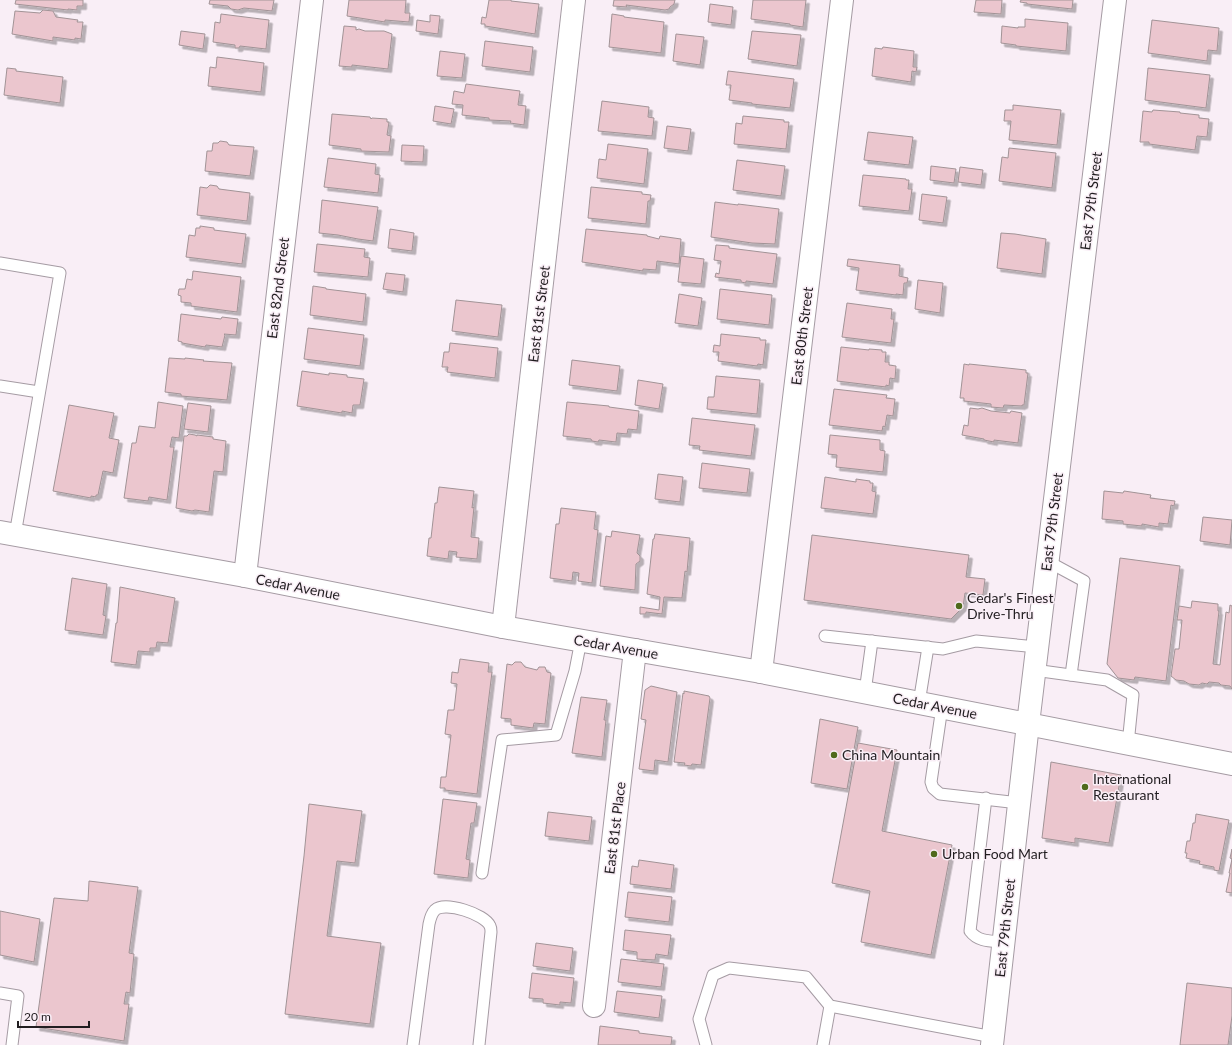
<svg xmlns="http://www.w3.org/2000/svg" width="1232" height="1045" viewBox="0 0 1232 1045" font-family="Lato,sans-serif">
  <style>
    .building { fill: #ebc6ce; stroke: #a19396; filter: url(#shadow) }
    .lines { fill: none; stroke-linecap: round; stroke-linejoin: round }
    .lane-casing { stroke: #a59ba3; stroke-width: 13 }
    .street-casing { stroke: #a59ba3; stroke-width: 24 }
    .secondary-casing { stroke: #a59ba3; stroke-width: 24 }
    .lane { stroke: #fff; stroke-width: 11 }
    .street { stroke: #fff; stroke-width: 22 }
    .secondary { stroke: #fff; stroke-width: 22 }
    .poi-dot { fill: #4f6a1b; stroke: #f9eef6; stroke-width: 1.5 }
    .labels { text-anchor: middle; stroke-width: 3; stroke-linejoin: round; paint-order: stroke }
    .street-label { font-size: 14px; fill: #211d20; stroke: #f9eef6 }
    .poi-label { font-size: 14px; fill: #211d20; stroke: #f9eef6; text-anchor: start }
  </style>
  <defs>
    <filter id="shadow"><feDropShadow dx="3.5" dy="3.5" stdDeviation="0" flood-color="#0004"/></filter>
  </defs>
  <rect width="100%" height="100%" fill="#f9eef6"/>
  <g class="building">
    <path d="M16 0H83V6H77V10L68 9V10L15 4Z"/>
    <path d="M210 0H274L272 11 244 8 238 10 231 9 228 6 209 4Z"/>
    <path d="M349 0H406L405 13H410L409 22 385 20V22L347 16Z"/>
    <path d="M489 0H511V1L539 4 535 34 485 26V24H481L482 17 486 18Z"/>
    <path d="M614 0H675L674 4 670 7 669 9 665 10 626 5 627 7 613 6Z"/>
    <path d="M753 0H806L803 27 790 25V24L751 19Z"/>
    <path d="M976 0H1002L1001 14 974 12Z"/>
    <path d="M1021 0H1073L1072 9 1027 4V3L1020 2Z"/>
    <path d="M710 4 733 7 731 25 708 22Z"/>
    <path d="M43 10 53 11 56 17 78 20 77 22H83L81 39 75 38V40L53 37V41L12 34 15 11 40 13Z"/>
    <path d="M221 14 269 20 266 49 240 46 239 48H235V45L213 42 215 22 220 23Z"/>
    <path d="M612 14 624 16V17L664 22 661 53 609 47Z"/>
    <path d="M430 15 440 16 438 34 416 31 417 20 430 22Z"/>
    <path d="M1025 19 1068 23 1066 51 1016 46V45L1001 43 1002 26 1018 28V27H1025Z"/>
    <path d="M1152 20 1219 28 1217 51 1208 50 1207 61 1148 53Z"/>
    <path d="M344 26 356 27V30L359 29 365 31H384L392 34 388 69 352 65V67L339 66Z"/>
    <path d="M181 31 205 34 203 49 179 45Z"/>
    <path d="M752 31 801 35 797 66 748 59Z"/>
    <path d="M676 34 704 37 700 65 673 61Z"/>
    <path d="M485 41 533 47 530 72 482 66Z"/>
    <path d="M883 47 914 51 913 67H917L916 72 912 71 911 82 872 76 875 48 882 49Z"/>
    <path d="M440 51 465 54 462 78 437 76Z"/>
    <path d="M217 57 264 63 261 92 208 86 210 67 216 68Z"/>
    <path d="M7 68 16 69V71L63 77 60 103 4 95Z"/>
    <path d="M1148 68 1210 75 1206 108 1145 100Z"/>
    <path d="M728 71 794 79 790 108 752 104V103L729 100 731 85H726Z"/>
    <path d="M466 84 520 91 518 105 526 106 524 125 510 123 511 121 489 120V118L462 115 463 105 452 104 454 91 464 93Z"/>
    <path d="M602 101 649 107 648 117 654 118 652 136 598 131Z"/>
    <path d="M1013 105 1061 110 1057 145 1009 140 1011 121H1004L1005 110H1013Z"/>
    <path d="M435 106 454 109 451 124 433 121Z"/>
    <path d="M1153 110 1180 112V113L1199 115V118L1209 119 1207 137 1197 136 1195 150 1149 144V142H1140L1143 111 1152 112Z"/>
    <path d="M332 114 370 117 371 119 372 118 387 119V122H389L387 135 391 136 389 152 361 151V149L329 145Z"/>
    <path d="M743 116 784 120V122H789L786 149 734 144 736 123 742 124Z"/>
    <path d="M667 126 691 129 688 151 664 148Z"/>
    <path d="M868 132 913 137 909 165 864 160Z"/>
    <path d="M220 141 227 142 229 145 254 147 250 176 205 171 207 151H212L213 143H218Z"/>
    <path d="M608 144 648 149 644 184 597 178 599 159 606 160Z"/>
    <path d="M402 145 424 146 423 162 401 161Z"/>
    <path d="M1009 148 1056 153 1052 188 999 181 1002 157 1008 158Z"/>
    <path d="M328 158 376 164 375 174 380 175 378 193 324 187Z"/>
    <path d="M737 160 785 166 781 196 733 190Z"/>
    <path d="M931 166 956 169 954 183 930 180Z"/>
    <path d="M960 167 983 170 981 185 958 182Z"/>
    <path d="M863 175 906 179V180H909L908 189H912L909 211 859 206Z"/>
    <path d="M210 185 217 186 219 189 250 193 247 221 197 215 200 187 207 188Z"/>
    <path d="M591 187 642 192V194L651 195 650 201H648L646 224 588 218Z"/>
    <path d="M922 194 947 197 943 223 919 220Z"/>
    <path d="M322 200 378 207 373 241 358 239 338 235 319 233Z"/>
    <path d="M715 202 738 205V204L779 209 775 244 752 243 711 237Z"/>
    <path d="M200 226 214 228V230L246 234 242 264 186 257 189 235 195 236 196 228H200Z"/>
    <path d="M390 229 414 233 412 251 388 248Z"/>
    <path d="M586 229 647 235V236L659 239 660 236 681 239 679 264 657 261 656 270 643 269V271L582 262Z"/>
    <path d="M1001 233 1015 234 1046 239 1042 274 997 268Z"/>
    <path d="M317 244 365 249 364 257 370 258 368 277 314 272Z"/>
    <path d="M716 245 729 246V248L777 254 773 284 746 281V283L741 282V280L715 277 716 273 719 274 721 261 714 260Z"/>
    <path d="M681 256 704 259 701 284 678 282Z"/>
    <path d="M848 259 900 265 899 276 908 278 907 283H904L903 295 896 294V295L856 290 859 268 847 266Z"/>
    <path d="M193 271 241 277 237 312 191 306V303L181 302V296L178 295 179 289H185L187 279 192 280Z"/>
    <path d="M386 273 405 275 403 292 383 289Z"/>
    <path d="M918 280 943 283 940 313 915 309Z"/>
    <path d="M313 286 326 288V289L366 294 363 322 310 315Z"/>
    <path d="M720 289 772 295 769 325 717 319Z"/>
    <path d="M679 294 702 298 698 326 675 323Z"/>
    <path d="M456 300 502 305 498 337 452 331Z"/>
    <path d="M847 303 892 309 891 319H894L891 343 842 337Z"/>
    <path d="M181 314 221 319 222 317 238 319 236 335 224 334 225 335 222 347 206 345 205 347 182 343V342L178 341Z"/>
    <path d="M308 328 364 335 360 366 304 359Z"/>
    <path d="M721 334 760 338V340H766L763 365 758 364 757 366 718 361 719 352H713L714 345 720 346Z"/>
    <path d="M450 343 498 348 495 378 447 372 448 367H442L444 352H449Z"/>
    <path d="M841 347 869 350V349L882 350V352H886L885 362H889V365L896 366 895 379 890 378 889 386 886 385V387L837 381Z"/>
    <path d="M169 358 185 359V358L204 360 203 361 232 363 227 400 181 396V394L165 392Z"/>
    <path d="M572 360 620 366 617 391 569 385Z"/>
    <path d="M964 364 969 365V364L1026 370V373H1028L1024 405H1022V406L1004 405 1003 408 991 407V404L964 401V398H960Z"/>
    <path d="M302 371 329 375V373L347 375V377L364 379 360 405H353L352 413 342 411V413L297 406Z"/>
    <path d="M716 376 760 380 757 414 707 409 708 397H714Z"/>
    <path d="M638 380 663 384 659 409 635 405Z"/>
    <path d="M834 389 887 395 886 398 895 399 893 416 887 415 885 427 883 426 882 431 829 425Z"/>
    <path d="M158 402 183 406 179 438 172 437 170 447H174L167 500 149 497 148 501 124 498 132 443H136L139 426 155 428Z"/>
    <path d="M567 402 609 406V407L639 411 637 430 628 429 627 434 617 433 616 442 599 440 598 442 592 441 591 439 563 436Z"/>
    <path d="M188 403 211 406 208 432 184 429Z"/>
    <path d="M69 405 114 413 109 438 119 440 113 473 103 471 98 495H96V497L91 496V498L53 491Z"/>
    <path d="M970 408 978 409 982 408 991 411 1010 413 1011 411 1022 413 1018 443 994 440V442L984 440V439L962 435 964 425 968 426Z"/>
    <path d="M692 418 755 425 751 456 699 450 700 446 689 445Z"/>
    <path d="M189 434 195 435 197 436V435L213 437V439L226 441 223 472 214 471 209 512 195 510 192 511 176 508 184 436H187Z"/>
    <path d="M830 435 880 440V450L885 451 883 472 836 467 837 455 828 454Z"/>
    <path d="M702 463 750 469 747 493 699 488Z"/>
    <path d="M658 474 683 477 680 502 655 499Z"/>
    <path d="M825 477 856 482V479L870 481V483H873L872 491 876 492 873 514 821 508Z"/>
    <path d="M439 487 474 491 472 508 474 507 471 537 479 538 477 559 456 557 457 552 449 551 448 559 427 556 429 538H431L435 503H437Z"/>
    <path d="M1104 491 1123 493 1124 491 1151 495 1150 498 1175 501 1174 506 1171 505 1168 524 1159 523V527L1142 524V526L1123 524V521L1102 519Z"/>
    <path d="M561 508 596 512 594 529 598 530 592 583 578 581 579 573 573 572 572 581 550 578 556 524H559Z"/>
    <path d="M1203 517 1232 520 1230 545 1200 541Z"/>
    <path d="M612 531 640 535 637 553 640 556V561L636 564 635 590 600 586 606 536 611 537Z"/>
    <path d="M655 534 690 538 687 572 685 571 682 598 664 597 662 614 646 612V614H640V607L659 610 660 597 647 594 653 539H654Z"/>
    <path d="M812 535 969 555 966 577 985 579 983 595 965 593 963 607 951 619 804 600Z"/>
    <path d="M1120 558 1180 566 1166 681 1135 677 1134 680 1118 678 1107 664Z"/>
    <path d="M72 578 107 584 103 615 106 616 103 635 65 630Z"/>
    <path d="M120 587 175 598 168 643 157 642 156 648H150V652L138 651 136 665 111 662 116 623H117Z"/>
    <path d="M1192 601 1218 604V611H1219L1213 664 1220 665 1226 612 1229 613 1230 605 1232 606V689L1230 686 1221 685 1219 683 1209 682 1207 684 1202 683 1199 685 1189 684 1184 681 1176 680 1171 676 1175 649H1179L1182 620H1177L1179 606 1191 608Z"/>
    <path d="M460 659 489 663 488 672H492L477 794 445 790V788H440L441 777H446L451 735 445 734 448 710H454L457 684 451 683 452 672 458 673Z"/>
    <path d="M515 662H521L525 667 537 670 539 667H545L547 672 551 673 545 724 534 723 533 728 511 725V719L501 718 507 664 512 665Z"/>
    <path d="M651 686 677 692 668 762 655 760 654 771 639 769 646 720 641 719 645 690Z"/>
    <path d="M684 691 709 696 710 698 701 765 692 764 691 766 684 765 685 763 674 762 683 693 684 694Z"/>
    <path d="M581 697 607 700 604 720H606L602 757 572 753Z"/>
    <path d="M820 719 858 727 847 789 811 783Z"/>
    <path d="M858 743 897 750 882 831 952 845 931 955 861 942 870 891 832 883Z"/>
    <path d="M1051 762 1121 775 1109 843 1075 838V843L1042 838Z"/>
    <path d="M443 799 477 803 474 823H471L466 859 470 860 468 878 434 874Z"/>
    <path d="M309 804 362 811 355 863 337 861 327 936 381 943 370 1024 285 1014 304 856Z"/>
    <path d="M548 812 592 817 589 841 545 836Z"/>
    <path d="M1196 814 1229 820 1219 871 1214 870V867L1199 864 1200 861 1186 858 1187 853H1185L1187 841H1190L1193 823H1195Z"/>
    <path d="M1232 849V893L1226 892 1230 873H1229L1232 859 1230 858Z"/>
    <path d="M639 860 674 865 671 889 630 884 632 866 638 867Z"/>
    <path d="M89 881 138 887 129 953 134 954 130 993 126 992 124 1004H129L124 1041 36 1027 54 898 88 901Z"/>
    <path d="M628 892 672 897 669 922 625 917Z"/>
    <path d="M0 911 40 919 34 962 0 955Z"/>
    <path d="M625 930 671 935 668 956 656 954 655 960 637 959V952L623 950Z"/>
    <path d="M536 943 573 948 570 971 533 966Z"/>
    <path d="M621 959 664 964 661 987 618 982Z"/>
    <path d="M532 973 574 978 571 1003 560 1002V1005L543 1003V999L529 998Z"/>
    <path d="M1187 983 1232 988V1016L1228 1045H1180Z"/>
    <path d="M617 991 662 996 659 1018 614 1012Z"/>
    <path d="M600 1026 639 1031V1033L672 1037 671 1045H598Z"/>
  </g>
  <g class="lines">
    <g class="lane-casing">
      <g id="lane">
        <path d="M0 263 60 273 15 535"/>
        <path d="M0 386 39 392"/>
        <path d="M1047 561 1084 581 1071 675"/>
        <path d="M825 636 943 649 976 641 1037 647"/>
        <path d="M1034 670 1107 680 1133 695 1128 744"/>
        <path d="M865 692 872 641"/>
        <path d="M919 703 928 647"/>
        <path d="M942 707 931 782 933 788 940 794 1019 803"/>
        <path d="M986 798 970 931C978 942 991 941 1003 942"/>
        <path d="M482 873 502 740 556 735 575 671 581 640"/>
        <path d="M0 993 18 996 12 1045"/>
        <path d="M413 1045 429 924C430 919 431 914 435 910 445 901 485 914 490 926 491 928 491 930 491 932L479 1045"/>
        <path d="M706 1045 699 1019 713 975 729 968 806 977 830 1006 993 1037"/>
        <path d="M823 1045 830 1006"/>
      </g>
    </g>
    <g class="street-casing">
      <g id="street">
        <path d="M245 576 312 0"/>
        <path d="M503 627 574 0"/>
        <path d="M761 672 842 0"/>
        <path d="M594 1006 635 650"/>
      </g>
    </g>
    <g class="secondary-casing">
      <g id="secondary">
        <path d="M0 532 245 576 503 627 761 672 1232 764"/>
        <path d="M992 1045 1028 724 1115 0"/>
      </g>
    </g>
    <use href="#lane" class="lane"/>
    <use href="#street" class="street"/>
    <use href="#secondary" class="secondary"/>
  </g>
  <g class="poi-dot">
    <circle cx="959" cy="606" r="4"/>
    <circle cx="834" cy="755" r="4"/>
    <circle cx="1085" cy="787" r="4"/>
    <circle cx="934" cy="854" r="4"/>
  </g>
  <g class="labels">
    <g class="street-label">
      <text transform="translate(1091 201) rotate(-83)" y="5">East 79th Street</text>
      <text transform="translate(278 288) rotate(-83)" y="5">East 82nd Street</text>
      <text transform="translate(539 314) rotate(-83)" y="5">East 81st Street</text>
      <text transform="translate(802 336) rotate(-83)" y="5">East 80th Street</text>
      <text transform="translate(1052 522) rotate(-83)" y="5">East 79th Street</text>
      <text transform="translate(298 587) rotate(11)" y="5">Cedar Avenue</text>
      <text transform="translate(616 647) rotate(10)" y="5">Cedar Avenue</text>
      <text transform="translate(935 706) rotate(11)" y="5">Cedar Avenue</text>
      <text transform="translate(615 828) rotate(-83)" y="5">East 81st Place</text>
      <text transform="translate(1005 928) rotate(-84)" y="5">East 79th Street</text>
    </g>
    <g class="poi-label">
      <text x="967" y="603">Cedar's Finest<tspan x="967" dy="16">Drive-Thru</tspan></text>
      <text x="842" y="760">China Mountain</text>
      <text x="1093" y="784">International<tspan x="1093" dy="16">Restaurant</tspan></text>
      <text x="942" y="859">Urban Food Mart</text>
    </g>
  </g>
  <path d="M18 1021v6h71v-6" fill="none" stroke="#211d20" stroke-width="2"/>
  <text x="24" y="1021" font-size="12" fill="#211d20" stroke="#f9eef6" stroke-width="3" paint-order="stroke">20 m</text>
</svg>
